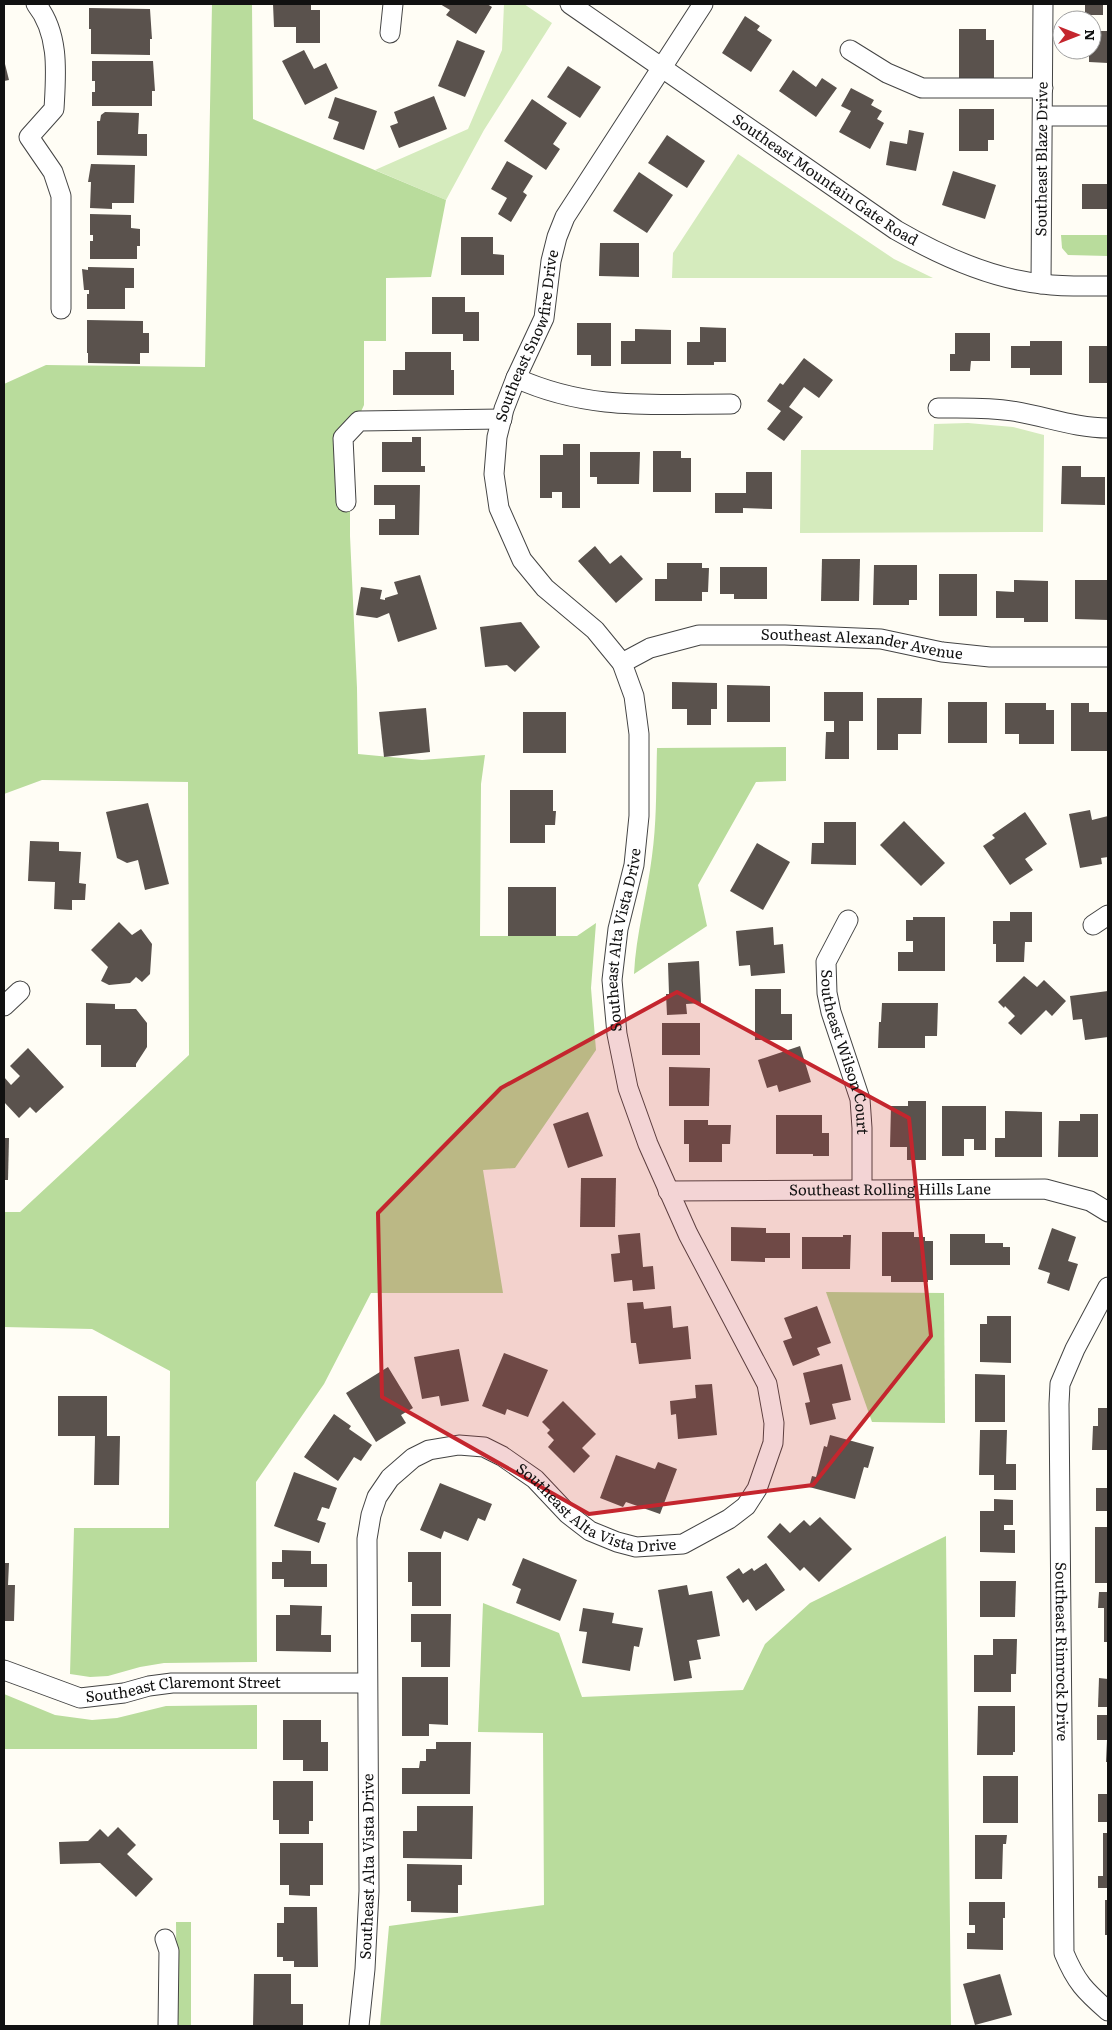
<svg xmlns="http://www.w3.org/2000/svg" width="1112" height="2030" viewBox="0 0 1112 2030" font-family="Literata,serif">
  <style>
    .green { fill: #d5ebbd }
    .forest { fill: #b9dc9c }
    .building { fill: #5a524d }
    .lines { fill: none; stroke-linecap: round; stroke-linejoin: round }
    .minor-casing { stroke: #444; stroke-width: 21 }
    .minor { stroke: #fff; stroke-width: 19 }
    .marked { fill: #c4262e; fill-opacity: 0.2; stroke: #c4262e; stroke-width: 4; stroke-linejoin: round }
    .labels { text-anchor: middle; stroke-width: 5; stroke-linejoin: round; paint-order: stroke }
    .street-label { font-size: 15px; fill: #111; stroke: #fff }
  </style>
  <rect width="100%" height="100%" fill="#fffdf5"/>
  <g class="green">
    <path d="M504 4H524L552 23 484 130 446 200 375 170 468 129 502 50Z"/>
    <path d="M738 154 894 259 933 278H672L673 253Z"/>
    <path d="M968 423 1013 427 1044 435 1043 532 800 533 801 450H933L934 424Z"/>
  </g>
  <g class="forest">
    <path d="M212 4H252L253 119 446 200 431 277 386 278V341H364V405L350 436V536L357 688 358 754 422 760 485 755 481 784 480 936H577L596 923 591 988 596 1050 515 1168 483 1170 503 1293H371L324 1384 256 1482 257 1662 164 1663 140 1667 108 1676 90 1677 70 1674 74 1528H169L170 1371 92 1329 4 1327V1212H20L189 1055 188 782 42 780 4 794V384L46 365 205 367Z"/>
    <path d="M1061 235H1108V256L1068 255 1062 248Z"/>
    <path d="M786 747V781L756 782 698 885 707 926 634 974C636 934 647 896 652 856 657 820 656 784 657 748Z"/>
    <path d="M826 1292 944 1293 945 1423 872 1422Z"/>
    <path d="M946 1536 951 2026H380L389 1926 544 1905 543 1733 478 1732 483 1603 559 1633 582 1697 743 1690 765 1644 810 1603Z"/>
    <path d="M4 1694 55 1715 92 1720 117 1718 166 1706 257 1705V1749H4Z"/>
    <path d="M176 1922H191V2026H177Z"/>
  </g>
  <g class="building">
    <path d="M273 4H311V10H320V43H296V27H274Z"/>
    <path d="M440 4H487L492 7 476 34 446 15 450 10Z"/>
    <rect x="1085" y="4" width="18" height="11"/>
    <path d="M89 8 150 9 152 39H150V55L91 54V29H89Z"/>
    <path d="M745 16 760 26 757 30 772 40 751 72 722 53Z"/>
    <path d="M959 29H986V40H994V78H959Z"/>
    <path d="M1092 31H1108V63L1089 62V50H1092Z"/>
    <path d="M457 40 485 51 465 97 438 86Z"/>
    <path d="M304 50 314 69 326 63 338 88 305 105 282 61Z"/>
    <path d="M4 60 9 80 4 81Z"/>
    <path d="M92 61H153L155 91H152V106H92V92H95V81H92Z"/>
    <path d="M568 66 601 87 580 118 547 97Z"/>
    <path d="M793 70 816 87 822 78 837 88 816 117 779 91Z"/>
    <path d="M851 88 874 100 871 105 882 111 877 119 884 123 870 149 839 132 851 111 841 106Z"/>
    <path d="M434 96 447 129 399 148 390 126 398 123 394 112Z"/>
    <path d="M335 97 377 111 364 150 333 139 339 122 328 118Z"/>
    <path d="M532 99 567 123 553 144 560 149 546 170 504 141Z"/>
    <path d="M959 109H994V140H988V151H959Z"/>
    <path d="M105 112 139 113 138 134H147V156L97 155V121H100L101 115Z"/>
    <path d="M909 130 924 133 916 171 886 165 890 141 907 144Z"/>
    <path d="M667 135 705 161 687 188 648 163Z"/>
    <path d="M507 161 533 176 523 192 527 195 511 222 498 214 507 198 491 189Z"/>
    <path d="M91 164 135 165 134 203H112V209L90 208 91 182H88Z"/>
    <path d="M953 171 996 185 985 219 942 205Z"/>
    <path d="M639 172 673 195 647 233 613 211Z"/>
    <rect x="1082" y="184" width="26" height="25"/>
    <path d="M90 214 131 215V228L140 229V246H137V259H90V241H93V235H90Z"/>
    <path d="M461 237H493V254L504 255V275H461Z"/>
    <path d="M600 243H639V277L599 276Z"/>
    <path d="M88 267 134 268V288H125V309H87V294H89V290H84L82 269 88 270Z"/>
    <path d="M432 297H465V312H479V341H463V334H432Z"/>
    <path d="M87 320 143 321V333H149V353H140V364L88 363V353H87Z"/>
    <path d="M577 323H611V366H591V355H577Z"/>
    <path d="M700 327 726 328V362H714V365H687V342H700Z"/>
    <path d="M635 329 671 330V364H621V341H635Z"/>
    <path d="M955 333H990V361H971L970 371H950V354H955Z"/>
    <path d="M1030 341H1062V375H1030V368H1011V346H1030Z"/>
    <rect x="1089" y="346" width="19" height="37"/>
    <path d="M405 352H451V370H454V395H393V370H405Z"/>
    <path d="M804 358 833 380 819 398 804 387 789 407 803 417 784 441 767 429 781 411 767 401 780 383 783 385Z"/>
    <path d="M412 437H421V466H425V472H382V442H412Z"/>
    <path d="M563 444H580V508H562V492H552V498H540V455H563Z"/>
    <path d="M653 451H681V458H691V492H653Z"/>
    <path d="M590 452H640L639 484H597V477H590Z"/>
    <path d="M1062 466H1081V477H1105V505L1061 504Z"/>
    <path d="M746 472H772V509L743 508V513H715V493H746Z"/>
    <path d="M374 485H420L419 535H379V519H395V505H374Z"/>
    <path d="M595 546 610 564 621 555 643 579 616 603 578 561Z"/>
    <path d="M822 559H860L859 601H821Z"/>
    <path d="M667 563H702V568H709L708 592H702V601H655V579H667Z"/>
    <path d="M874 565H917V600H909V605H873Z"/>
    <path d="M720 567H767V599H734V594H720Z"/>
    <rect x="939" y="574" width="38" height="42"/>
    <path d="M420 575 437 629 398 642 389 613 377 618 356 615 361 587 382 590 380 599 385 600V598L398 594 394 582Z"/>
    <path d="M1014 580 1048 581V622H1024V618H996V591L1014 592Z"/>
    <path d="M1075 580H1108V620L1075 619Z"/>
    <path d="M521 622 540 647 515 672 507 665 485 667 480 627Z"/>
    <path d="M672 682 717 683V709H711V725H687V709H672Z"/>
    <path d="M727 685 770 686V722H727Z"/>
    <path d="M824 692H863V721H849V759H825L826 732H834V721H824Z"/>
    <path d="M877 698H922L921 734H898V750H877Z"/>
    <rect x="948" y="702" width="39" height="41"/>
    <path d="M1005 703H1046V710H1054V744H1019V734H1005Z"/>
    <path d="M1071 703H1089V712H1108V751H1071Z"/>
    <path d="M426 708 430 752 384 757 379 712Z"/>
    <rect x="523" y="712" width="43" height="41"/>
    <path d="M510 790H553V811H556L555 825H545V843H510Z"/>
    <path d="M148 803 169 884 145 890 138 860 127 863 117 858 106 812Z"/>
    <path d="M1090 810 1092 820 1108 816V857L1101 858 1102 864 1080 868 1069 814Z"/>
    <path d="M1025 812 1047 844 1025 859 1033 870 1010 885 983 846 995 838 992 835Z"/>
    <path d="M904 821 945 863 921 886 880 845Z"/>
    <path d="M824 822H856V865L811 864 812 843H824Z"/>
    <path d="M30 841 59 842V851L81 852 79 883 86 884 85 900H72V910L54 909 55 882 28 881Z"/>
    <path d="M757 843 790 862 763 910 730 891Z"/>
    <rect x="508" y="887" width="48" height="49"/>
    <path d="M1010 912H1032V942H1025L1024 962H996V944H993V921H1010Z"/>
    <path d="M913 917H945V971H898V952H913V941H906V920H913Z"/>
    <path d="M119 922 132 935 141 929 152 944 150 974 142 982 136 977 130 983 109 985 101 981 108 967 91 950Z"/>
    <path d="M773 927 774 945 783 944 785 973 751 976 750 965 739 966 736 931Z"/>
    <path d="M699 961 701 1003 686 1004 687 1014 667 1015 666 994H669L668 963Z"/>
    <path d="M1024 976 1037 987 1044 980 1066 1001 1052 1016 1046 1010 1021 1035 1008 1023 1015 1016 1005 1006 1004 1008 998 1002Z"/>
    <path d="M755 989H781V1014H792V1040H755Z"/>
    <path d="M1108 991V1037L1085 1040 1082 1019 1073 1020 1070 996Z"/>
    <path d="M86 1003 115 1004V1009H136L147 1023V1047L136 1064V1067H101V1045H86Z"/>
    <path d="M882 1003H938L937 1036H925V1048H878L879 1022H881Z"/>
    <rect x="662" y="1023" width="38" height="32"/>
    <path d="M800 1046 811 1082 779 1092 777 1085 767 1088 758 1060Z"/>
    <path d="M28 1048 64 1087 36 1113 30 1107 19 1118 4 1102V1077L11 1085 20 1076 10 1066Z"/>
    <path d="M669 1067 710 1068 709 1106H669Z"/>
    <path d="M908 1101H926V1160H907V1147H890L891 1106H908Z"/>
    <path d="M942 1106H986V1150H974V1139H964V1156H942Z"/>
    <path d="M1005 1111 1042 1112V1157H995V1138H1005Z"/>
    <path d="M588 1112 603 1156 568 1168 553 1124Z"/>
    <path d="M1080 1114H1098V1157H1058L1059 1121H1080Z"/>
    <path d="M776 1115H822V1133H829V1156H813V1154H776Z"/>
    <path d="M684 1120H708V1125H731L730 1144H722V1162H689V1144H684Z"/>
    <path d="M4 1138H9L8 1180H4Z"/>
    <path d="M581 1178H616L615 1227H580Z"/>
    <path d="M731 1227 766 1228V1233H790V1258H765V1262L731 1261Z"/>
    <path d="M1052 1228 1076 1237 1068 1261 1078 1264 1069 1291 1047 1283 1050 1273 1038 1269Z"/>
    <path d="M882 1232H914V1237H925V1241H933V1280H928V1282H891V1276H882Z"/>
    <path d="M640 1233 643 1267 653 1266 655 1289 633 1291 632 1280 614 1282 611 1254 620 1253 618 1235Z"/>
    <path d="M950 1234H985V1243H1003V1247H1010V1265H950Z"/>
    <path d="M843 1235H851L850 1269H802V1237H843Z"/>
    <path d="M643 1302 644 1309 671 1306 673 1328 688 1326 691 1359 639 1364 636 1343H631L627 1303Z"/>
    <path d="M817 1306 831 1343 817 1348 820 1355 793 1366 783 1341 792 1338 784 1318Z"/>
    <path d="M987 1316H1011V1363L980 1362V1324H987Z"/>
    <path d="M459 1349 469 1401 441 1406 439 1396 422 1399 414 1357Z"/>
    <path d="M504 1353 548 1370 528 1417 507 1409 505 1415 482 1406Z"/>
    <path d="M842 1364 851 1400 832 1404 836 1419 810 1425 805 1403 810 1402 803 1373Z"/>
    <path d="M388 1367 413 1408 401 1415 406 1423 376 1442 346 1393Z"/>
    <path d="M975 1374 1005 1375V1422H975Z"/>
    <path d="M712 1384 717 1435 678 1439 676 1414 671 1415 670 1401 696 1398 695 1385Z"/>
    <path d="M58 1396H107V1436H120L119 1485H94L95 1436H58Z"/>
    <path d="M563 1401 596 1434 582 1448 590 1456 574 1473 548 1447 554 1440 547 1433 550 1430 542 1422Z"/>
    <path d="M1098 1408H1108V1450H1092L1093 1426H1098Z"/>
    <path d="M334 1414 351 1426 349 1429 372 1445 361 1461 354 1457 338 1481 304 1457Z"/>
    <path d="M980 1430H1007L1006 1464H1016V1490H994V1475H979Z"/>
    <path d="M830 1435 874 1447 868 1468 864 1467 855 1499 809 1487 812 1476 816 1477 824 1446 827 1447Z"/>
    <path d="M616 1455 655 1469 658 1462 677 1469 660 1514 626 1502 623 1507 600 1498Z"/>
    <path d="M294 1472 337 1488 329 1509 322 1507 317 1520 326 1523 319 1543 274 1526Z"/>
    <path d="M440 1483 492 1504 485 1521 478 1518 468 1541 444 1531 441 1539 420 1530Z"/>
    <rect x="1096" y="1488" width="12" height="23"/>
    <path d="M994 1499 1013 1500V1525H1004V1530H1015V1553L980 1552V1511H994Z"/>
    <path d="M820 1517 852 1549 819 1582 804 1567 800 1571 767 1537 780 1523 790 1533 804 1520 810 1526Z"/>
    <rect x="1095" y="1527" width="13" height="56"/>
    <path d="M282 1550 311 1551V1564H327V1587H284V1579H272V1562H282Z"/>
    <path d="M408 1552H441V1606H412V1582H408Z"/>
    <path d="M523 1558 577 1580 560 1621 516 1603 521 1589 512 1585Z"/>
    <path d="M4 1563H9L8 1585H15L14 1621H4Z"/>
    <path d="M766 1563 785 1590 756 1611 748 1599 743 1603 726 1577 739 1568 743 1574 752 1568 754 1571Z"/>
    <path d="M980 1581H1016L1015 1617H980Z"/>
    <path d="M687 1585 689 1595 712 1591 720 1636 697 1640 701 1659 689 1661 692 1678 674 1681 658 1590Z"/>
    <path d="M1099 1592H1108V1642H1104V1608H1098Z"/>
    <path d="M290 1605 322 1606 321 1635H331V1652L276 1651V1615H290Z"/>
    <path d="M583 1608 614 1613 612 1623 643 1628 639 1647 634 1646 630 1671 582 1663 587 1632 579 1631Z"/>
    <path d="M411 1614H451L450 1667H421V1642H411Z"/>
    <path d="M993 1639H1017L1016 1674H1011V1692H974V1655H993Z"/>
    <path d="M402 1677H448V1725L429 1724V1736H402Z"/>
    <path d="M1099 1678 1108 1679V1707H1098Z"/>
    <path d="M978 1706H1015V1752H1013V1755H977Z"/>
    <path d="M1097 1715H1108V1762H1106L1107 1740H1097Z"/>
    <path d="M283 1720H321V1742H328V1771H303V1760H283Z"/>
    <path d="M436 1742H471L470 1794H402V1768H419L420 1761H426V1749H436Z"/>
    <rect x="983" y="1776" width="35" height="47"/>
    <path d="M273 1781H313V1821H309V1834H279V1820H273Z"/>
    <rect x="1098" y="1794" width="10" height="28"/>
    <path d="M417 1806H473L472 1859 403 1858V1831H417Z"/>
    <path d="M118 1827 136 1845 127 1854 153 1879 136 1897 100 1863 60 1864 59 1842 88 1841 100 1829 108 1837Z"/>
    <path d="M1103 1833H1108V1888H1098V1876H1103Z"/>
    <path d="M975 1835H1007L1006 1844H1003L1002 1879H975Z"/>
    <path d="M280 1843H323V1885H310V1896L289 1895V1885H280Z"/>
    <path d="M407 1864 462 1865V1885H458V1913L411 1912V1901H407Z"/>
    <rect x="1105" y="1900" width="3" height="35"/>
    <path d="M969 1902H1005V1918H1003V1950L967 1949V1933H975V1925H969Z"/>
    <path d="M284 1907H317L318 1967H294V1961H283V1957H277V1923H284Z"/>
    <path d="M254 1974H291V2004H303V2026H253Z"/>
    <path d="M1000 1974 1012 2015 975 2025 963 1984Z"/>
  </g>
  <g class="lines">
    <g class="minor-casing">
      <g id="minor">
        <path d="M36 4C60 34 56 74 54 109L29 137 53 172 61 196V309"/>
        <path id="s1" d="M570 4 896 230C941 256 991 279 1043 284 1065 287 1086 286 1108 286"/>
        <path d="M390 33 393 4"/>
        <path d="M850 50 887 73 922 88H1043"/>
        <path d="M1043 116H1108"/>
        <path id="s2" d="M1041 284 1043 4"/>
        <path d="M516 378C589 411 653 404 731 404"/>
        <path d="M938 408C963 408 988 407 1012 411 1045 416 1075 428 1108 428"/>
        <path d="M346 502 343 438 359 421 502 419"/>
        <path id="s3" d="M622 663 650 648 699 635H785L881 639 942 652 990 657H1108"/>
        <path id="s4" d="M848 920 826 962 827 993 831 1012 860 1099 862 1128V1189"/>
        <path d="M1093 925 1108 915"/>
        <path d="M4 1006 20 991"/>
        <path id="s5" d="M668 1191 1045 1189 1090 1201 1108 1212"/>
        <path id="s6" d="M1108 1287 1075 1349 1060 1384 1059 1404 1064 1953C1076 1982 1085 1991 1108 2011"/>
        <path id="s7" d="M4 1670 80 1698 124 1693 149 1686 172 1683H367"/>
        <path d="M165 1939 169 1951 168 2026"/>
        <path id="s8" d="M359 2026 365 1969 369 1891 367 1539 371 1515 377 1497 390 1478 413 1458 429 1450 459 1445 484 1447 502 1456 535 1479 568 1514 590 1531 617 1542 636 1547 683 1544 729 1519 746 1506 757 1489 773 1443 774 1423 767 1384 688 1234 648 1144 628 1088 617 1034 612 980 618 929 634 865 639 816V734L634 696 622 663 595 630 545 588 522 560 499 508 494 474 497 437 504 409 516 378 544 318 551 261 557 237 565 217 703 4"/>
      </g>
    </g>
    <use href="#minor" class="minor"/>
  </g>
  <path class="marked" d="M677 992 909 1118 931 1336 813 1485 589 1514 382 1397 378 1213 501 1088Z"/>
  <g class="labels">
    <g class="street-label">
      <text dy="5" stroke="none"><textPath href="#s2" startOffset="125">Southeast Blaze Drive</textPath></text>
      <text dy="5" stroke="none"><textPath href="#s1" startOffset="310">Southeast Mountain Gate Road</textPath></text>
      <text dy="5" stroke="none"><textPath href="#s8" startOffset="2230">Southeast Snowfire Drive</textPath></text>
      <text dy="5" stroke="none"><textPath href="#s3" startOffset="246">Southeast Alexander Avenue</textPath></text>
      <text dy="5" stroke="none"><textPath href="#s8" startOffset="1570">Southeast Alta Vista Drive</textPath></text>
      <text dy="5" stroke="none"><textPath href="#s4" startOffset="140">Southeast Wilson Court</textPath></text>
      <text dy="5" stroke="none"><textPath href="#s5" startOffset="222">Southeast Rolling Hills Lane</textPath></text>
      <text dy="5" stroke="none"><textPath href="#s8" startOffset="790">Southeast Alta Vista Drive</textPath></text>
      <text dy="5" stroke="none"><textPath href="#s6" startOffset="376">Southeast Rimrock Drive</textPath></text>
      <text dy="5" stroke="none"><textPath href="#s7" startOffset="185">Southeast Claremont Street</textPath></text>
      <text dy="5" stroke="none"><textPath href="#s8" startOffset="160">Southeast Alta Vista Drive</textPath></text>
    </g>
  </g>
  <rect width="1112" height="2030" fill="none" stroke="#111111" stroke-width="10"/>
  <g transform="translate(1077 35) rotate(90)"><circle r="24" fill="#ffffff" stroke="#a0a0a0"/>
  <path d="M0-4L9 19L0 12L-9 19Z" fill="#c4262e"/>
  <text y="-8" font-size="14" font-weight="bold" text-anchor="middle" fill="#111111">N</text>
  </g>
</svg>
